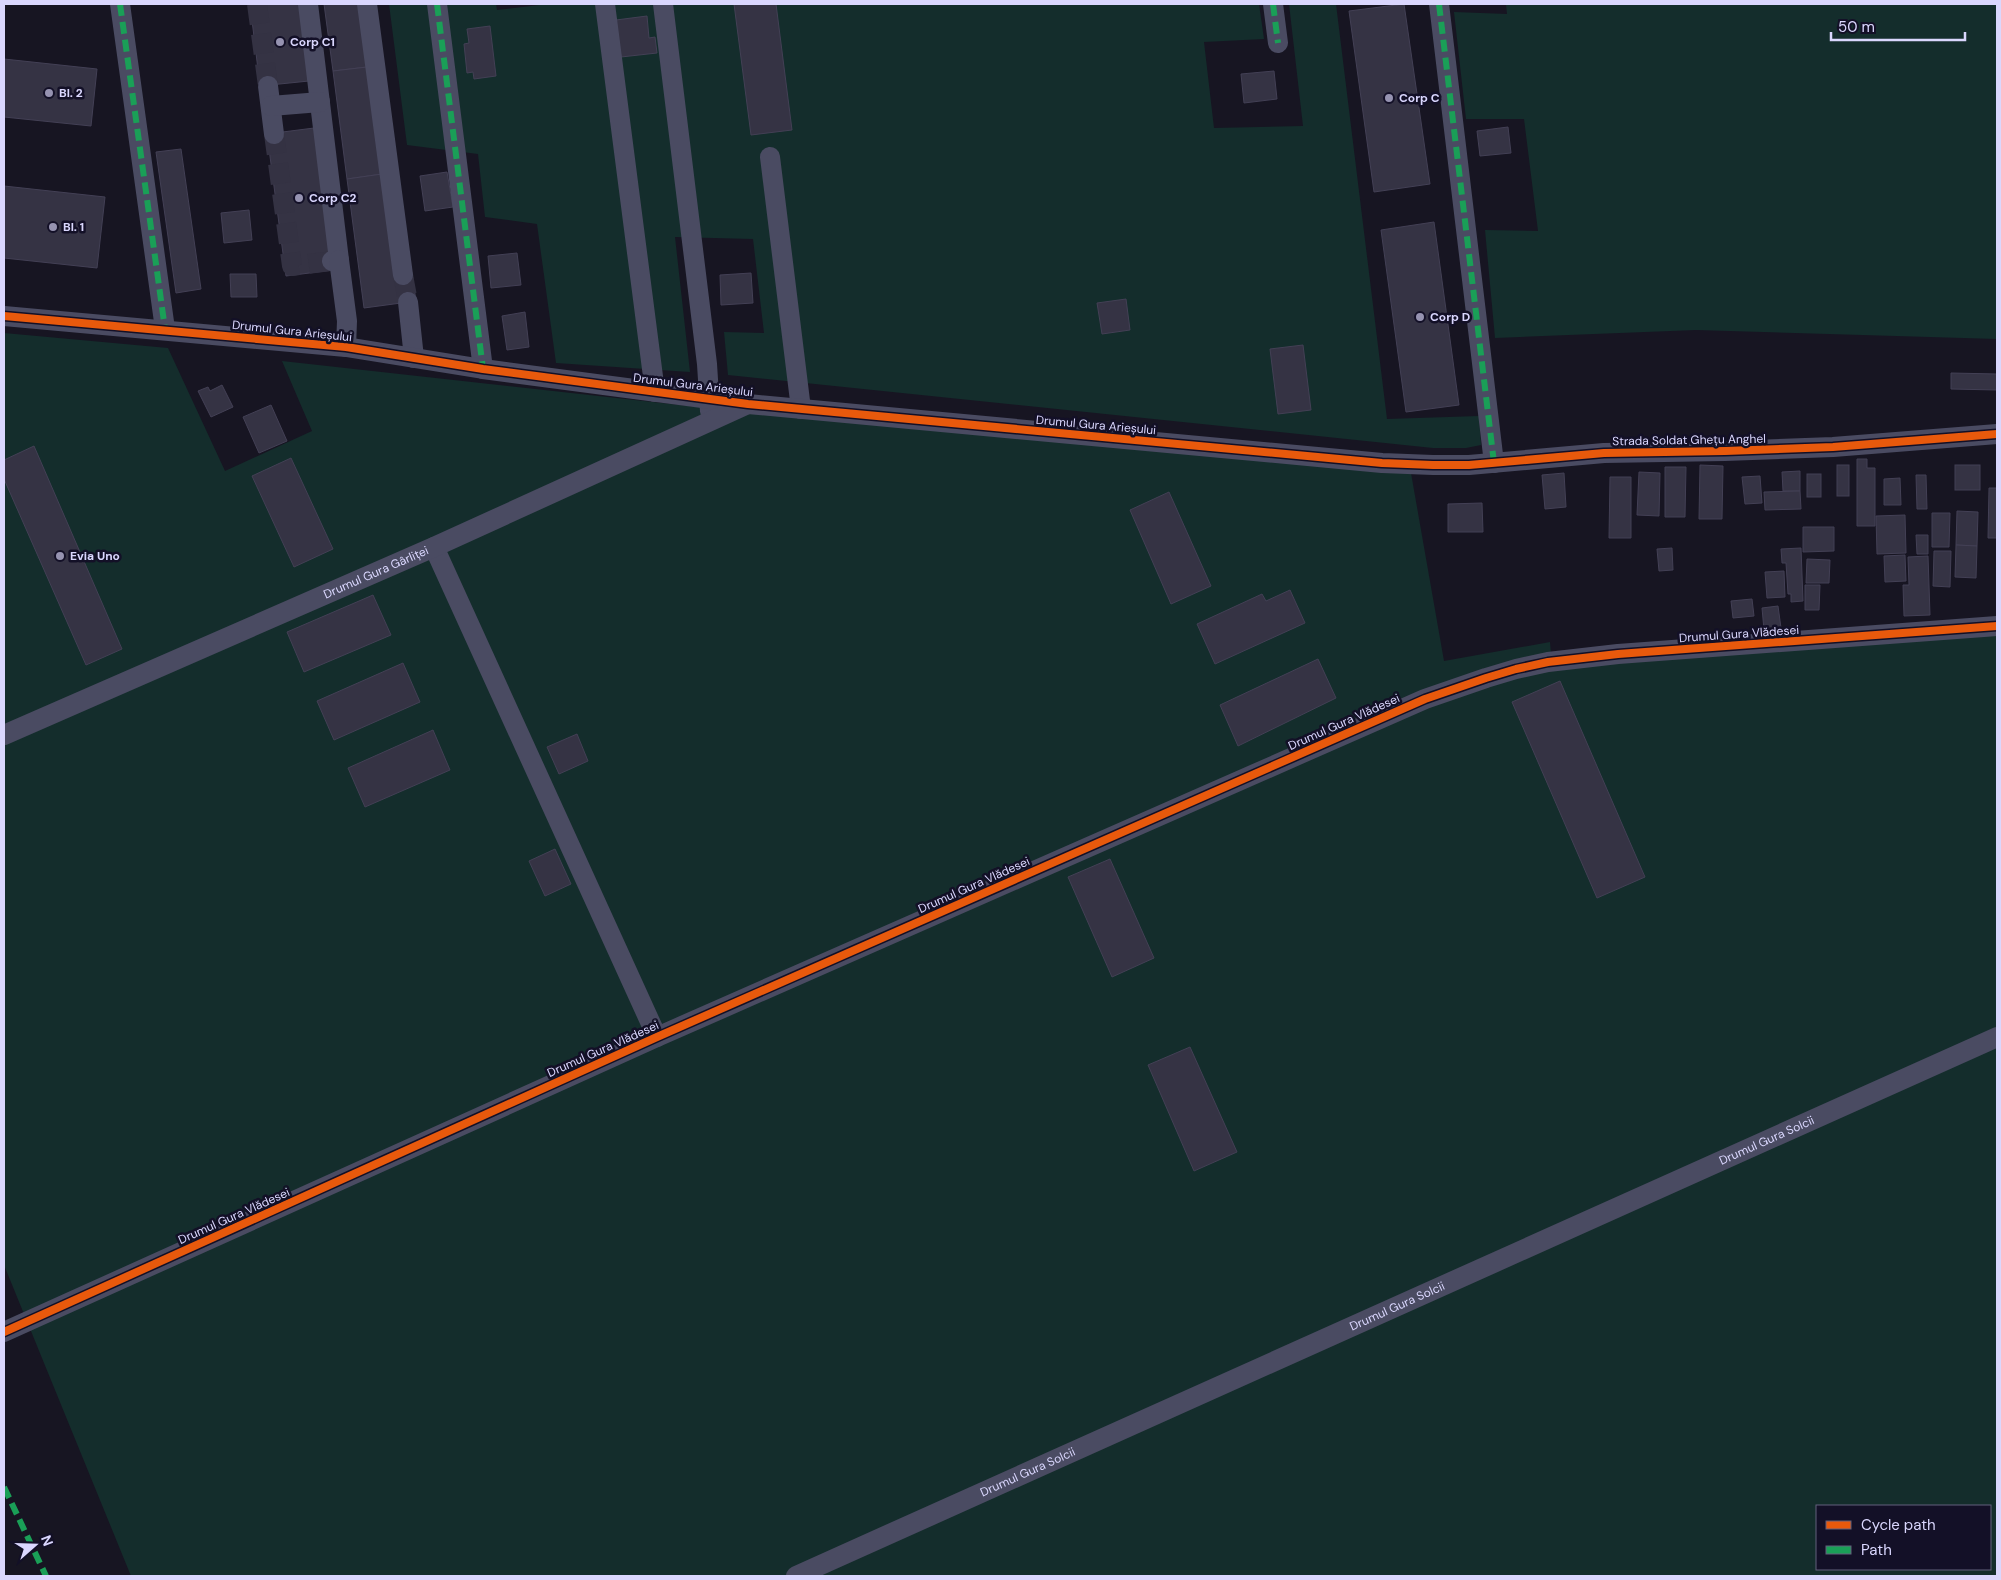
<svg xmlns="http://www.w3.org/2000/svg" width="2001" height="1580" viewBox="0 0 2001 1580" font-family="'DM Sans',sans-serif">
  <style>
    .green { fill: #142d2c; fill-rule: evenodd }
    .building { fill: #353344; stroke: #434055 }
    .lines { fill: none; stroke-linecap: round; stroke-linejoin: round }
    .minor-tunnel { stroke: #343243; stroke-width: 20; stroke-dasharray: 20 10; stroke-linecap: butt }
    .minor { stroke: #4a4b62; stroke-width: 20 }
    .quiet { stroke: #1a9f57; stroke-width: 6; stroke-dasharray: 12 6; stroke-linecap: butt }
    .cycleway-casing { stroke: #131027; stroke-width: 11 }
    .cycleway { stroke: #e8590c; stroke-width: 8 }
    .poi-dot { fill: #9693b1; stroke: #131027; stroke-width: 2 }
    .labels { text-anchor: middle; stroke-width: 5; stroke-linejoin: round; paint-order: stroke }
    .poi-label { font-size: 12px; font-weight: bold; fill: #dad7fe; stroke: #131027; text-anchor: start }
    .street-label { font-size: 12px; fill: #dad7fe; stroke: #131027 }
  </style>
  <rect width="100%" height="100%" fill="#171522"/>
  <g class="green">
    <path d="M389 4H496L497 10 548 4H1259L1264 39 1204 42 1214 128 1303 126 1289 4H1336L1387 419 1479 416 1481 445 1466 448H1433L728 375 724 332 764 333 753 239 675 237 690 372 556 363 537 224 485 217 478 154 407 145Z"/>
    <path d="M1506 4H1997V339L1696 330 1495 338 1485 230 1538 231 1524 119H1466L1454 12 1507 14Z"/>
    <path d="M4 333 168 348 225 471 312 431 282 361 743 412 1411 473 1444 661 1550 642 1551 654 1997 632V1576H131L4 1265ZM1817 1506H1990V1569H1817Z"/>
  </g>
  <g class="building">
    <path d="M250 4H300L309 81 260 86Z"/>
    <path d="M324 4H359L367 67 333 71Z"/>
    <path d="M734 4H776L792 130 751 135Z"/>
    <path d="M1404 4 1430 184 1374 192 1349 11Z"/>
    <path d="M647 16 649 38 655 37 657 53 621 57 616 20Z"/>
    <path d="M490 26 496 76 474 79 473 72 467 73 464 44 469 43 467 29Z"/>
    <path d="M4 59 97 69 91 126 4 117Z"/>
    <path d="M367 67 382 174 347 179 333 71Z"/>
    <path d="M1274 71 1277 99 1244 103 1241 74Z"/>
    <path d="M1508 127 1511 153 1480 156 1477 131Z"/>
    <path d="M314 128 333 270 286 276 267 134Z"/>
    <path d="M181 149 201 289 176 293 156 152Z"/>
    <path d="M447 172 453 207 425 211 420 176Z"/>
    <path d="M382 174 412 273 416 301 364 308 347 179Z"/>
    <path d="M4 186 105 197 97 268 4 258Z"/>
    <path d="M249 210 252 240 224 243 221 213Z"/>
    <path d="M1434 222 1459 405 1406 412 1381 230Z"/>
    <path d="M517 253 521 285 491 288 488 256Z"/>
    <path d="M751 273 753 303 721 305 720 275Z"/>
    <path d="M230 274H256L257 297H231Z"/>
    <path d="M1126 299 1130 330 1102 334 1097 303Z"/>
    <path d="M525 312 529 347 507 350 502 316Z"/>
    <path d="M1303 345 1311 410 1278 414 1270 349Z"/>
    <path d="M1951 373 1997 374V390L1951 389Z"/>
    <path d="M222 385 233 407 211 417 198 391 208 387 210 391Z"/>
    <path d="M271 405 287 441 259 453 243 417Z"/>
    <path d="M34 446 122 649 86 665 4 479V460Z"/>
    <path d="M291 458 333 549 294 567 252 476Z"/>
    <path d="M1857 459H1867V468H1875V526H1857Z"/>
    <path d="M1700 465 1723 466 1722 519H1699Z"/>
    <rect x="1837" y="465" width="12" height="31"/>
    <rect x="1955" y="465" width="25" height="25"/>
    <path d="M1665 467H1686L1685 517H1665Z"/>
    <path d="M1800 471V491H1783L1782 472Z"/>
    <path d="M1639 472 1660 473 1659 516 1637 515Z"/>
    <path d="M1564 473 1566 507 1545 509 1542 475Z"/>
    <rect x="1807" y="474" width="14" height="23"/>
    <path d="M1916 475H1926L1927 509H1917Z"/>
    <path d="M1760 476 1762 503 1745 504 1742 477Z"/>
    <path d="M1610 477H1631V538H1609Z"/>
    <path d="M1900 478 1901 505H1884V479Z"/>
    <path d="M1989 488H1997V538H1988Z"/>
    <path d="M1800 491 1801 509 1765 510 1764 492Z"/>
    <path d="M1169 492 1211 586 1171 604 1130 510Z"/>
    <path d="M1482 503 1483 532H1448V504Z"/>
    <path d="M1957 511 1978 512 1977 546 1956 545Z"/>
    <path d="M1932 513H1950L1949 547H1932Z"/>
    <path d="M1905 515 1906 553 1877 554 1876 516Z"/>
    <path d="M1803 527H1834V551L1803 552Z"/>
    <path d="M1916 535H1928V554H1917Z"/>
    <path d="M1956 545 1977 546 1976 578 1955 577Z"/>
    <path d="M1672 548 1673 570 1659 571 1657 549Z"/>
    <path d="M1801 548 1803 601 1791 602V594H1788L1786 563H1782L1781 549Z"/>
    <path d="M1934 551H1951L1950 587 1933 586Z"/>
    <path d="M1905 555 1906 581 1885 582 1884 556Z"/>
    <path d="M1928 556 1930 615 1904 616 1903 585H1909L1908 557Z"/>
    <path d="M1807 559 1830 560 1829 583H1806Z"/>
    <path d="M1784 571 1785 597 1767 598 1765 572Z"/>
    <path d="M1805 585H1820L1819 610H1805Z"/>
    <path d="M1290 590 1305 623 1215 664 1197 624 1262 594 1266 601Z"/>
    <path d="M373 595 391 635 304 672 287 632Z"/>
    <path d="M1752 599 1754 616 1733 618 1731 601Z"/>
    <path d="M1778 606 1781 628 1764 630 1762 608Z"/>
    <path d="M1318 659 1336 698 1238 746 1220 705Z"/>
    <path d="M403 663 420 702 334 740 317 701Z"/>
    <path d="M1560 681 1645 877 1597 898 1512 702Z"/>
    <path d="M433 730 450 770 365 807 348 768Z"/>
    <path d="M577 734 588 761 559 774 547 747Z"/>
    <path d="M555 849 571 884 545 896 529 861Z"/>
    <path d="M1110 859 1154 958 1112 977 1068 877Z"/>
    <path d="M1190 1047 1237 1152 1194 1171 1148 1065Z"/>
  </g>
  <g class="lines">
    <g class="minor-tunnel">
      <path d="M257 4 268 86"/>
      <path d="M274 134 292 266 332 261"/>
      <path d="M403 275 408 302"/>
    </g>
    <g class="minor">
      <path d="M120 4 165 329"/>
      <path d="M308 4 339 260 332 261"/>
      <path d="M367 4 403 275"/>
      <path d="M437 4 483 369"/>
      <path d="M605 4 655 392"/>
      <path d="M663 4 707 364 710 411"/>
      <path d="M1273 4 1278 43"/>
      <path d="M1439 4 1494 463"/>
      <path d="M268 86 274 134"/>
      <path d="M271 106 320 102"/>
      <path d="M770 157 801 409"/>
      <path d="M339 260 347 321 346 347"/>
      <path d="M408 302 414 358"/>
      <path d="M4 316 346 347 483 369 748 404 1382 463 1433 465H1469L1604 453 1725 451 1833 447 1997 434"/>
      <path d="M434 547 657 1037"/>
      <path id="s1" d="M4 735 434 547 748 404"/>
      <path d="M4 1332 657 1037 1425 699 1486 678 1516 669 1548 662 1618 654 1997 626"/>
      <path id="s2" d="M796 1576 1997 1037"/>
    </g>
    <g class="quiet">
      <path d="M120 4 165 329"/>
      <path d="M437 4 483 369"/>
      <path d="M1273 4 1278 43"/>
      <path d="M1439 4 1494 463"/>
      <path d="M4 1487 46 1576"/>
    </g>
    <g class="cycleway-casing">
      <g id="cycleway">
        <path d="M4 316 346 347 483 369 748 404 1382 463 1433 465H1469L1604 453 1725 451 1833 447 1997 434"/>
        <path d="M4 1332 657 1037 1425 699 1486 678 1516 669 1548 662 1618 654 1997 626"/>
      </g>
    </g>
    <use href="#cycleway" class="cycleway"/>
  </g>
  <g class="poi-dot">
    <circle cx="280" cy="42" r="5"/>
    <circle cx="49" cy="93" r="5"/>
    <circle cx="1389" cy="98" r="5"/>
    <circle cx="299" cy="198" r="5"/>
    <circle cx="53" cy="227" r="5"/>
    <circle cx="1420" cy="317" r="5"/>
    <circle cx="60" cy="556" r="5"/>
  </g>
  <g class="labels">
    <g class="poi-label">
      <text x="290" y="46">Corp C1</text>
      <text x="59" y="97">Bl. 2</text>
      <text x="1399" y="102">Corp C</text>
      <text x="309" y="202">Corp C2</text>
      <text x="63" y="231">Bl. 1</text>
      <text x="1430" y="321">Corp D</text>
      <text x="70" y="560">Evia Uno</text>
    </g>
    <g class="street-label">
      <text transform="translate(292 331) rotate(6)" y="4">Drumul Gura Arieșului</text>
      <text transform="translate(693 385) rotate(7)" y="4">Drumul Gura Arieșului</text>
      <text transform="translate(1096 425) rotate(5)" y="4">Drumul Gura Arieșului</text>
      <text transform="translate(1689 440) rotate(-1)" y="4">Strada Soldat Ghețu Anghel</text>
      <text dy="4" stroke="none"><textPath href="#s1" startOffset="406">Drumul Gura Gârliței</textPath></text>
      <text transform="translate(1739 634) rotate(-4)" y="4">Drumul Gura Vlădesei</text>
      <text transform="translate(1344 722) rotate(-24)" y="4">Drumul Gura Vlădesei</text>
      <text transform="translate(974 885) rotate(-24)" y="4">Drumul Gura Vlădesei</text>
      <text transform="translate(603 1049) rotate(-24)" y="4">Drumul Gura Vlădesei</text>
      <text dy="4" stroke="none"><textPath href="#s2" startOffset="1064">Drumul Gura Solcii</textPath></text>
      <text transform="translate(234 1216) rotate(-24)" y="4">Drumul Gura Vlădesei</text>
      <text dy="4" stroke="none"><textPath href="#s2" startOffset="659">Drumul Gura Solcii</textPath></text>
      <text dy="4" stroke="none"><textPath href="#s2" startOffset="254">Drumul Gura Solcii</textPath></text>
    </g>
  </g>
  <rect width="2001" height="1580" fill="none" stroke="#dad7fe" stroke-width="10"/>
  <rect x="1816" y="1505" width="175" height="65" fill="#131027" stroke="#63607d"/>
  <rect x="1826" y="1521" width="25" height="8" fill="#e8590c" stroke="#63607d"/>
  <text x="1861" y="1530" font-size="15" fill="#dad7fe">Cycle path</text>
  <rect x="1826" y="1546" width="25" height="8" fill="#1a9f57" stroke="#63607d"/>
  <text x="1861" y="1555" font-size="15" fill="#dad7fe">Path</text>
  <g transform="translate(35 1545) rotate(70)" stroke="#131027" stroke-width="4" paint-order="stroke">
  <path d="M0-4L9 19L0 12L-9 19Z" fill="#dad7fe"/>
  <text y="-8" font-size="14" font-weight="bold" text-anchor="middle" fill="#dad7fe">N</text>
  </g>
  <path d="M1831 32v8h134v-8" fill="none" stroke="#dad7fe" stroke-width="2.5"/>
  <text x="1838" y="32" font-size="15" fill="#dad7fe" stroke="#131027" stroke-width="4" paint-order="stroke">50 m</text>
</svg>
